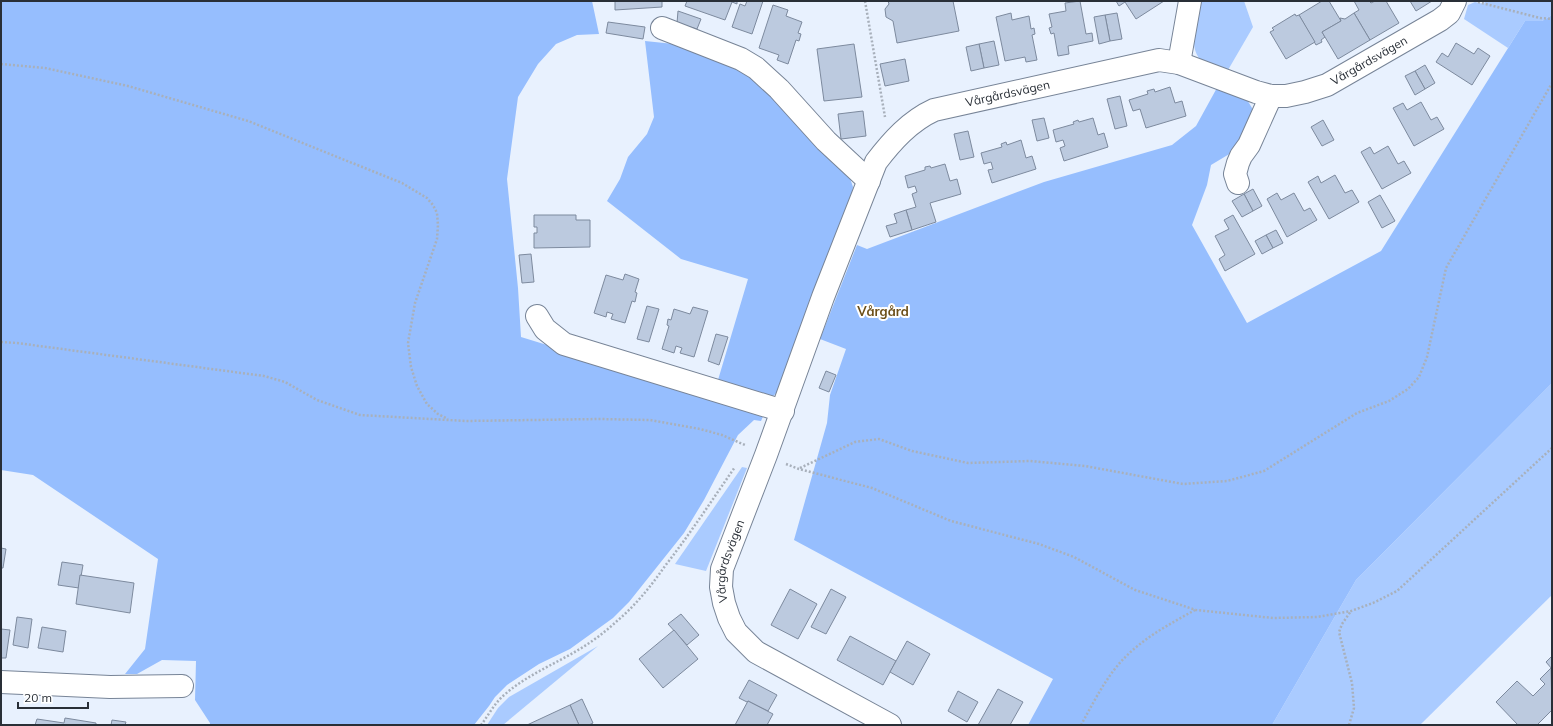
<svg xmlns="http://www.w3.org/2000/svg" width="1553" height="726" viewBox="0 0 1553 726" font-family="Mulish,sans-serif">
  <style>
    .green { fill: #aacbff }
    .forest { fill: #96befe }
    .building { fill: #bccadf; stroke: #7d8a9e }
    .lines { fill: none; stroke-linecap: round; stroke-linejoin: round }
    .minor-casing { stroke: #778497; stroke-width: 24 }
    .path { stroke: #a8b0bb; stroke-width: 2.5; stroke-dasharray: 2 2; stroke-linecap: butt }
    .minor { stroke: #fff; stroke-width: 22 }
    .labels { text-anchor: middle; stroke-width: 4; stroke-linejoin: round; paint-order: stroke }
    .street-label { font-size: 12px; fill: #292f37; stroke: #fff }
    .neighbourhood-label { font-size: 13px; font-weight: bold; fill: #6c4f18; stroke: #fff }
  </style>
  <rect width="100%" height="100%" fill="#e8f1fe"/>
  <g class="green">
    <path d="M1199 1H1244L1253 27 1228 70C1220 68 1211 66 1204 62 1186 52 1197 17 1199 1Z"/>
    <path d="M1485 1H1552V15L1542 21H1525L1508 48 1464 19 1468 5 1475 2 1484 4Z"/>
    <path d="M1552 383V595L1420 725H1272L1356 580Z"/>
    <path d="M742 467 747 468 706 571 675 564Z"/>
    <path d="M598 646 503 725H487L498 708 509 697Z"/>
  </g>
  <g class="forest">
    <path d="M1 1H592L599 34 577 35 556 44 538 64 518 97 507 179 518 288 521 337 765 412 761 421 754 420 738 435 704 500 684 533 629 602 613 618 570 649 539 664 507 685 495 697 489 706 474 725H210V723L195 700 196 661 162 660 137 674H125L145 649 158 559 33 475 1 470Z"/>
    <path d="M1552 15V383L1356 580 1272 725H1028L1053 679 794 540 827 423 830 395 846 349 820 339 857 245 867 249 1044 182 1172 145 1196 126 1218 86 1246 98 1252 108 1253 114 1236 150 1211 165 1207 185 1192 225 1247 323 1381 251 1525 21H1542Z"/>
    <path d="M645 41 674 44 750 73 848 172 853 187 850 207 779 391 773 396 766 395 718 380 748 279 681 259 607 201 620 179 628 157 647 134 654 117Z"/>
  </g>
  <g class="building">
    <path d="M615 1H662V7L615 10Z"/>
    <path d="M687 1H737V4L732 2 725 20 685 6Z"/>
    <path d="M747 1H763L752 34 732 27 740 4 745 6Z"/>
    <path d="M888 1H953L959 31 897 43 893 21 886 17 885 9 889 4Z"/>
    <path d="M1080 1 1086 34 1092 33 1093 41 1068 46 1069 54 1058 56 1054 33 1051 34 1049 28 1052 27 1049 14 1066 11 1065 3Z"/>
    <path d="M1116 1H1164L1136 19 1125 2 1119 6Z"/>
    <path d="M1322 1H1329L1341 21 1322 32 1325 37 1321 40 1322 42 1316 45 1299 15Z"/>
    <path d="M1354 1H1369L1371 3 1375 1H1386L1399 23 1370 40 1354 13 1359 10Z"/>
    <path d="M1410 1H1432L1416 11Z"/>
    <path d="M773 5 788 10 786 16 802 22 798 33 801 34 799 41 796 40 788 64 777 60 779 55 759 48Z"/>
    <path d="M678 11 701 19 697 29 677 23Z"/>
    <path d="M1011 13 1012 20 1029 16 1031 29 1034 28 1035 34 1032 35 1037 60 1026 62 1025 57 1005 61 996 17Z"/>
    <path d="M1117 13 1122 39 1110 41 1105 15Z"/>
    <path d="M1354 13 1370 40 1338 59 1322 32 1341 21 1340 18 1345 19Z"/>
    <path d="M1295 14 1296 16 1299 15 1315 42 1286 59 1270 32 1274 30 1272 28Z"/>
    <path d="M1105 15 1110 41 1099 44 1094 17Z"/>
    <path d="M608 22 645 27 643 39 606 33Z"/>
    <path d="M994 41 999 65 984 68 979 44Z"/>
    <path d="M1456 43 1474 54 1478 48 1490 56 1472 85 1436 62 1442 53 1448 57Z"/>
    <path d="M854 44 862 97 824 101 817 49Z"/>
    <path d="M979 44 984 68 971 71 966 47Z"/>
    <path d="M905 59 909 81 885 86 880 64Z"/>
    <path d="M1425 65 1435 83 1425 89 1415 71Z"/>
    <path d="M1415 71 1425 89 1415 95 1405 76Z"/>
    <path d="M1170 87 1175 103 1182 101 1186 116 1146 128 1140 109 1133 111 1129 100 1148 94 1147 91 1154 89 1155 92Z"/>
    <path d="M1120 96 1127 126 1115 129 1107 99Z"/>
    <path d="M1421 102 1431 120 1437 117 1444 129 1414 146 1393 108 1403 103 1407 110Z"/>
    <path d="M863 111 866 136 841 139 838 114Z"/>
    <path d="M1044 118 1049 138 1037 141 1032 120Z"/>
    <path d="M1093 118 1098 135 1104 133 1108 147 1064 161 1060 148 1065 146 1063 140 1056 142 1053 130 1074 124 1073 122 1078 120 1079 122Z"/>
    <path d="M1323 120 1334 140 1322 146 1311 127Z"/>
    <path d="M968 131 974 157 960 160 954 134Z"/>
    <path d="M1021 140 1026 158 1032 156 1036 169 992 183 988 170 993 169 991 162 984 164 981 153 1002 147 1001 144 1006 142 1007 145Z"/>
    <path d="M1388 146 1398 164 1404 161 1411 173 1382 189 1361 152 1370 147 1374 154Z"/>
    <path d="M945 164 950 181 957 179 961 194 930 203 936 222 912 230 906 210 916 207 912 194 917 192 915 186 908 188 905 176 925 170V167L930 166 931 168Z"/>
    <path d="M1335 175 1345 193 1352 190 1359 202 1329 219 1308 182 1318 176 1321 183Z"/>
    <path d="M1253 189 1262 206 1253 211 1244 194Z"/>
    <path d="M1277 193 1281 200 1294 193 1304 211 1310 208 1317 220 1287 237 1267 199Z"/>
    <path d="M1244 194 1253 211 1242 217 1232 201Z"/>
    <path d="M1380 195 1395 221 1382 228 1368 202Z"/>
    <path d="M906 210 912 230 890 237 886 226 897 223 894 214Z"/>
    <path d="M534 215H576V220H590V247L534 248V233H537V227H534Z"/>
    <path d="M1233 215 1255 254 1225 271 1219 259 1225 255 1215 236 1229 229 1224 220Z"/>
    <path d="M1276 230 1283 243 1273 248 1266 235Z"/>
    <path d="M1266 235 1273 248 1262 254 1255 241Z"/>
    <path d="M531 254 534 282 522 283 519 255Z"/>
    <path d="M625 274 639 279 635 292 637 293 635 302 632 301 625 323 611 319 613 314 607 312 606 317 594 313 606 275 623 280Z"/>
    <path d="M647 306 659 309 649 342 637 339Z"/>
    <path d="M693 307 708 311 694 357 680 353 682 348 676 346 674 353 662 349 669 326 667 325 668 319 671 320 674 309 690 314Z"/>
    <path d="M716 334 728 337 719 365 708 361Z"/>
    <path d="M826 371 836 375 829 392 819 388Z"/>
    <path d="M1 548 6 549 3 568H1Z"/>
    <path d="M62 562 83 565 79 588 58 585Z"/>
    <path d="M80 575 134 583 130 613 76 604Z"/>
    <path d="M790 589 817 604 798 639 771 625Z"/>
    <path d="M831 589 846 597 826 634 811 627Z"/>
    <path d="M681 614 699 635 687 645 668 624Z"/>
    <path d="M17 617 32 619 28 648 13 645Z"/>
    <path d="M42 627 66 631 63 652 38 648Z"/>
    <path d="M1 629 10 630 6 658H1Z"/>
    <path d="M674 630 698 659 663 688 639 659Z"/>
    <path d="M850 636 896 661 883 685 837 660Z"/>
    <path d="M907 641 930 654 913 685 890 672Z"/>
    <path d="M1552 656V669L1546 662Z"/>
    <path d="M1551 668 1552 710 1537 725H1518L1496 702 1517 681 1533 696 1545 684 1540 679Z"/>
    <path d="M749 680 777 695 768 711 748 701 747 702 739 698Z"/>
    <path d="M998 689 1023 702 1010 725H978Z"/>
    <path d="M958 691 978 702 967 722 948 711Z"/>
    <path d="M582 699 593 723 589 725H579L570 705Z"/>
    <path d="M748 701 773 714 767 725H735Z"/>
    <path d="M570 705 579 725H527Z"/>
    <path d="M65 718 96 723V725H35L37 719 64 723Z"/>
    <path d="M112 720 126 722 125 725H111Z"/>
  </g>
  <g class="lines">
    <g class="minor-casing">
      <g id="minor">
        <path d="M662 28 741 59 756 68 779 89 826 141 869 181"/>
        <path d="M1179 63 1190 1"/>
        <path d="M1238 183 1235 174 1238 163 1241 156 1249 145 1271 96"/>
        <path d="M537 316 545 329 564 344 783 411"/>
        <path d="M1 682 110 687 182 686"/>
        <path id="s1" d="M890 725 756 652 736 632 729 618 724 603 721 587 722 569 766 455 823 297 876 162C892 141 910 121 934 110L1159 60 1179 63 1256 92 1271 96H1286L1305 92 1327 85 1440 20 1449 13 1455 1"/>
      </g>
    </g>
    <g class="path">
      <path d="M865 1 885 117"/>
      <path d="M1478 2 1540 18 1552 19"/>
      <path d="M1 64 45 68 128 86 248 121 402 183 427 198 433 205 437 213 438 225 437 239 415 303 408 343 411 367 417 386 427 404 438 414 448 419"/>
      <path d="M1 342 17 343 264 376 285 382 317 400 360 415 466 421 599 419 650 420 700 429 722 435 745 445"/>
      <path d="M786 464 799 469 872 488 951 521 1039 544 1074 557 1135 590 1196 610 1273 618 1317 617 1351 611 1373 603 1397 591 1552 448"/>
      <path d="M800 468 855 442 879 439 912 451 968 463 1030 461 1085 466 1183 484 1227 481 1264 471 1357 413 1389 401 1408 389 1419 377 1427 357 1446 268 1552 83"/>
      <path d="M481 725C488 716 494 704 503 696 525 676 553 665 578 650 592 642 605 632 617 621 636 605 651 586 665 566 690 534 712 500 735 467"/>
      <path d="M1081 725C1092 705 1103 683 1118 665 1139 640 1168 625 1195 610"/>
      <path d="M1349 725 1354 708 1352 683 1339 632 1342 624 1351 611"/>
    </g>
    <use href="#minor" class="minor"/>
  </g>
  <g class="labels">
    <g class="street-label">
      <text dy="4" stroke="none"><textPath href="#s1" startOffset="1215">Vårgårdsvägen</textPath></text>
      <text dy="4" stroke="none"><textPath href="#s1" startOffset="836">Vårgårdsvägen</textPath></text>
      <text dy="4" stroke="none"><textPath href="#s1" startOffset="256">Vårgårdsvägen</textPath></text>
    </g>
    <g class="neighbourhood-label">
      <text x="883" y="316">Vårgård</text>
    </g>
  </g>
  <rect width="1553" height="726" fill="none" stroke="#292f37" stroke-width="4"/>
  <path d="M18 702v6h70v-6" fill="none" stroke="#292f37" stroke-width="2"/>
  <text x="24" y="702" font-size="12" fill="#292f37" stroke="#ffffff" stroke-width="3" paint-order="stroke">20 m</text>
</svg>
